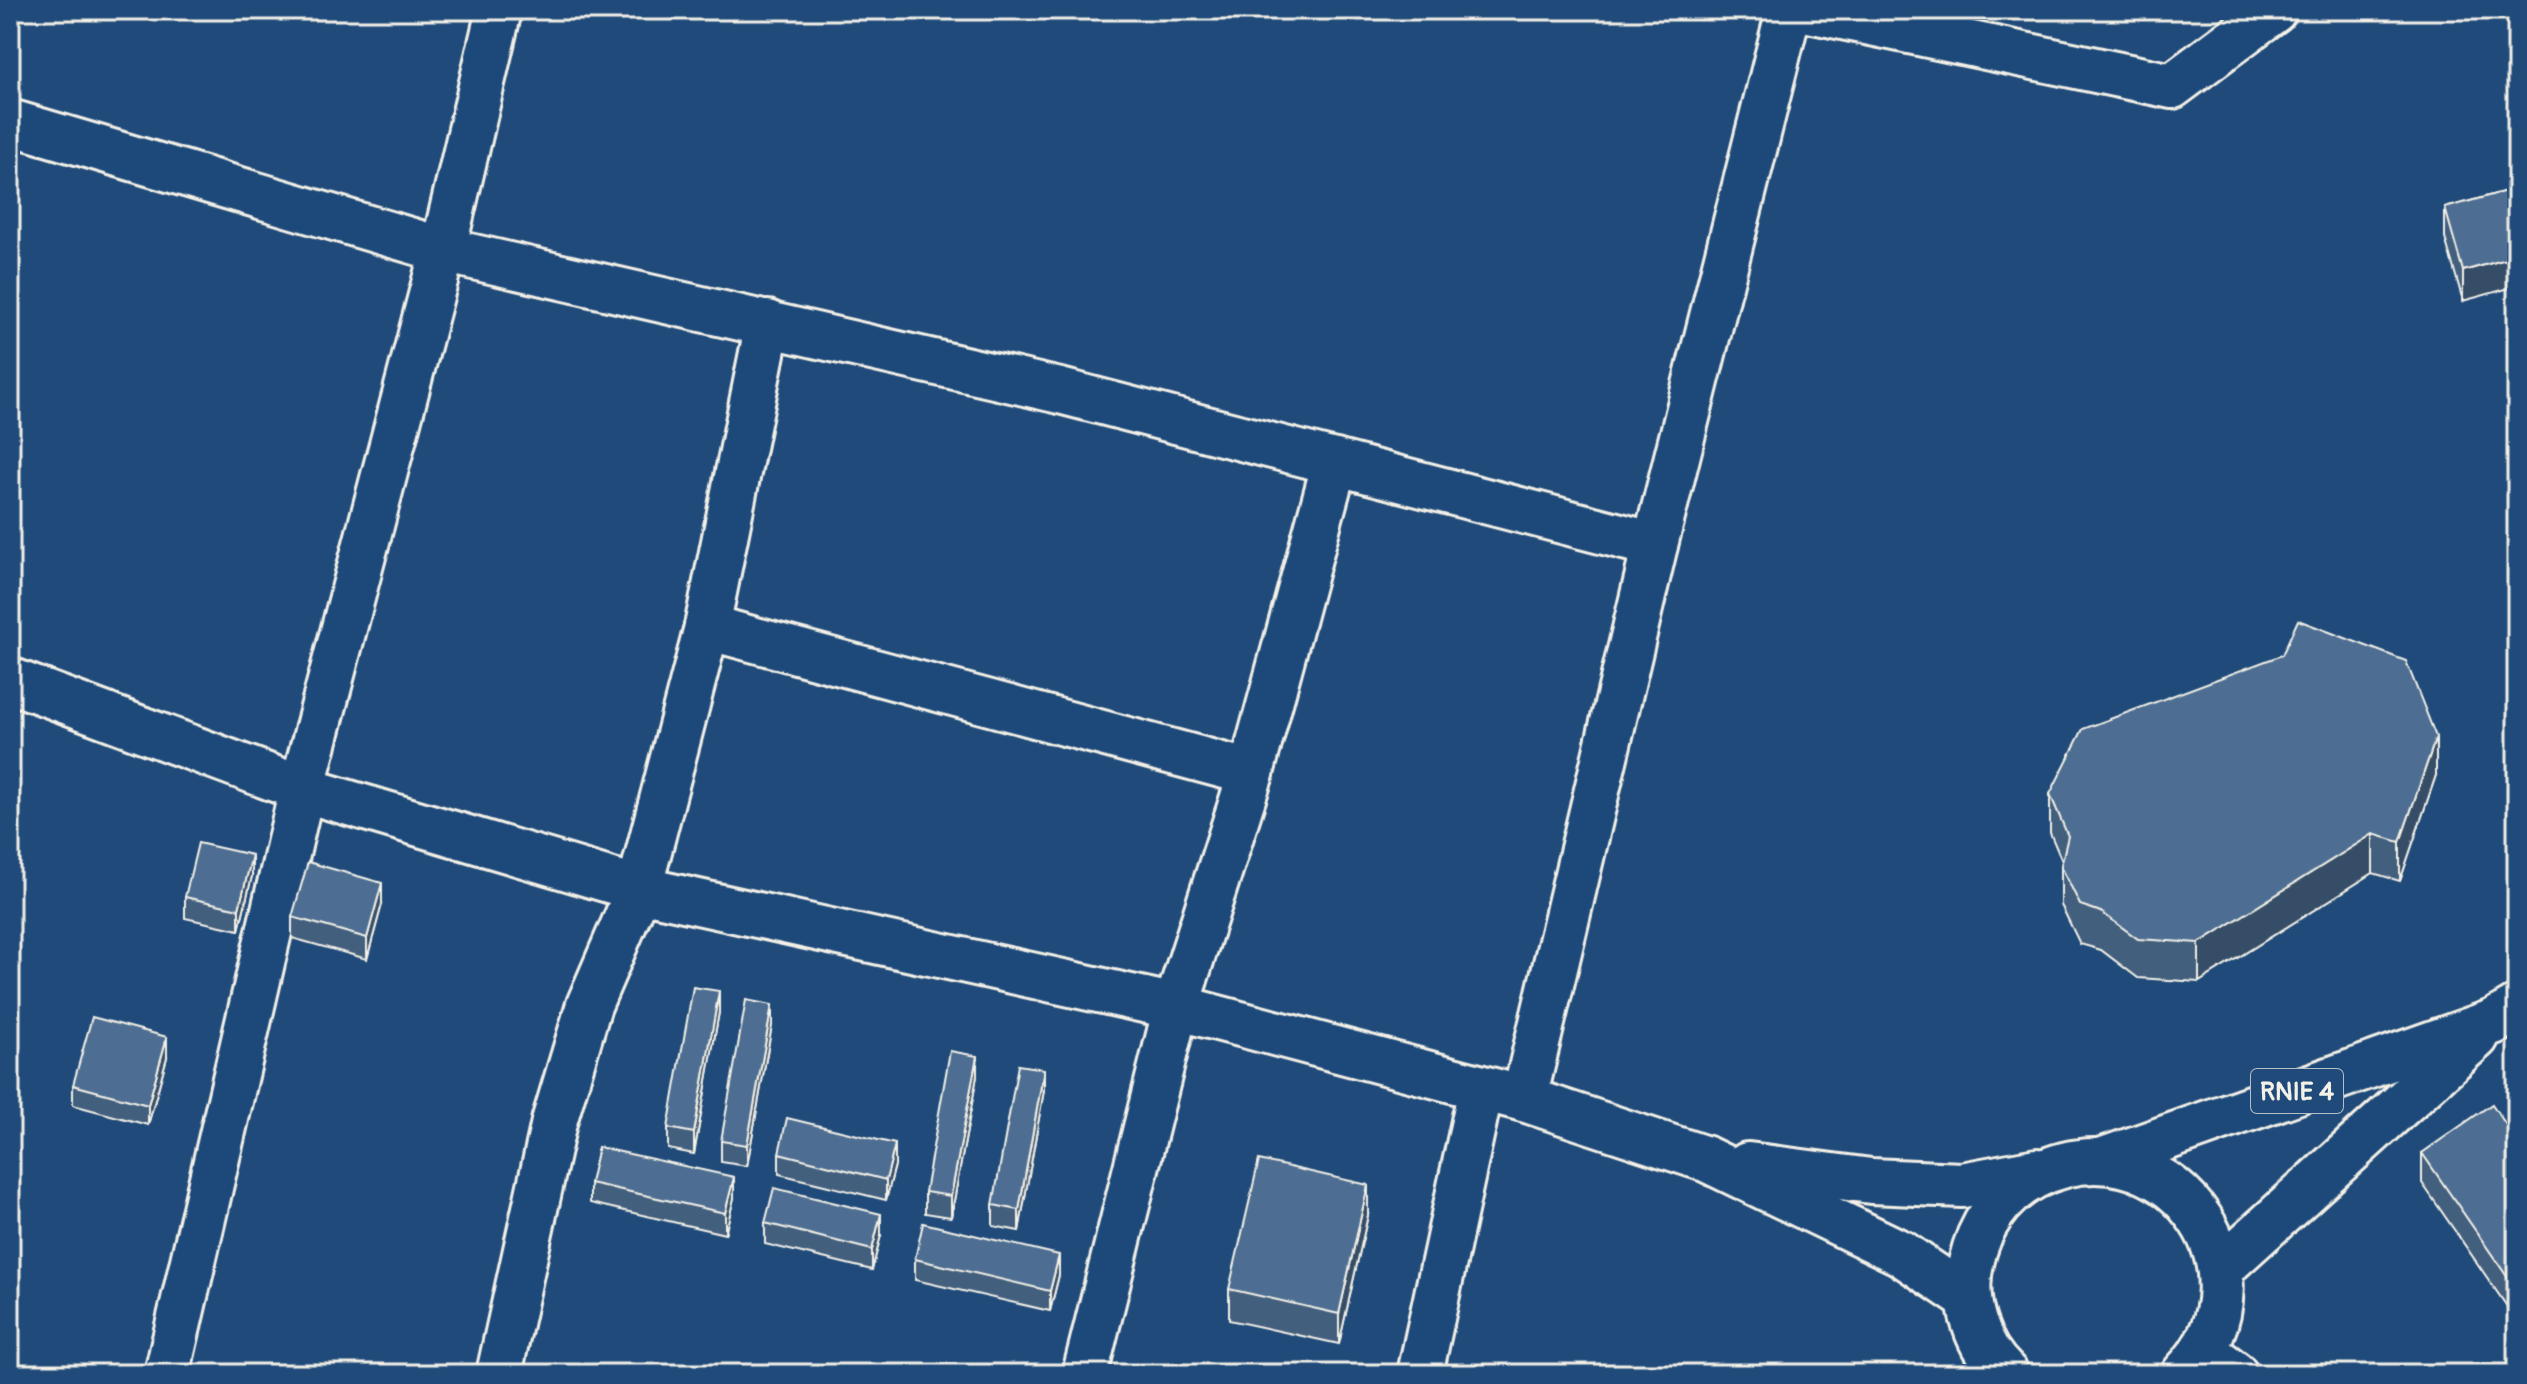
<svg xmlns="http://www.w3.org/2000/svg" width="2527" height="1384" viewBox="0 0 2527 1384" font-family="Pangolin,sans-serif">
  <style>
    .lines { fill: none; stroke-linecap: round; stroke-linejoin: round }
    .street-casing { stroke: #f4f1e8; stroke-width: 50 }
    .secondary-casing { stroke: #f4f1e8; stroke-width: 50 }
    .primary-casing { stroke: #f4f1e8; stroke-width: 50 }
    .street { stroke: #1f4a7a; stroke-width: 44 }
    .secondary { stroke: #1f4a7a; stroke-width: 44 }
    .primary { stroke: #1f4a7a; stroke-width: 44 }
    .wall { fill: #425f7e; stroke: #f4f1e8; stroke-width: 2 }
    .shaded-wall { fill: #364d66; stroke: #f4f1e8; stroke-width: 2 }
    .building { fill: #4d6e92; stroke: #f4f1e8; stroke-width: 2 }
    .labels { text-anchor: middle; stroke-width: 7; stroke-linejoin: round; paint-order: stroke }
    .shield { fill: #1f4a7a; stroke: #b4bfc7; stroke-width: 2 }
    .shield-label { font-size: 26px; font-weight: bold; fill: #f4f1e8 }
  </style>
  <rect width="100%" height="100%" fill="#1f4a7a"/>
  <filter id="ink" filterUnits="userSpaceOnUse"><feTurbulence type="fractalNoise" baseFrequency=".0125" numOctaves="2"/><feDisplacementMap in="SourceGraphic" scale="16" xChannelSelector="R" yChannelSelector="G"/><feConvolveMatrix kernelMatrix="1 2 1 2 8 2 1 2 1" color-interpolation-filters="sRGB"/></filter>
  <g filter="url(#ink)">
    <g class="lines">
      <g class="street-casing">
        <g id="street">
          <path d="M1809 10 2172 86 2274 10"/>
          <path d="M10 122 443 250 1060 391 1655 545"/>
          <path d="M707 627 1251 773"/>
          <path d="M1524 1099 1655 545 1789 10"/>
          <path d="M167 1374 302 789 443 250 499 10"/>
          <path d="M499 1374 554 1122 589 1005 639 889 707 627 768 323"/>
          <path d="M1085 1374 1176 1007 1251 773 1335 462"/>
          <path d="M1420 1374 1481 1089"/>
        </g>
      </g>
      <g class="secondary-casing">
        <path id="secondary" d="M2203 1350 2235 1374"/>
      </g>
      <g class="primary-casing">
        <g id="primary">
          <path d="M10 680 302 789 639 889 1176 1007 1524 1099 1706 1159 1901 1253 1969 1299"/>
          <path d="M2101 1161 2493 1022 2517 1008"/>
          <path d="M1748 1165 1871 1181 1962 1185 2037 1171"/>
          <path d="M2220 1269 2476 1037"/>
          <path d="M2006 1374C1977 1347 1962 1302 1971 1263 1979 1226 2000 1195 2033 1177 2162 1110 2284 1269 2184 1374"/>
        </g>
      </g>
      <use href="#street" class="street"/>
      <use href="#secondary" class="secondary"/>
      <use href="#primary" class="primary"/>
    </g>
    <g class="wall">
      <path d="M2517 188 2463 301 2445 238V208Z"/>
      <path d="M2517 484V534L2508 520V490Z"/>
      <path d="M2436 775 2400 881 2373 873 2199 982 2138 978 2101 950 2080 944 2061 905V866L2062 861 2050 833V794Z"/>
      <path d="M252 876 239 930 185 918V897Z"/>
      <path d="M382 904 367 959 292 938V917Z"/>
      <path d="M719 1012 694 1154 668 1149V1128Z"/>
      <path d="M772 1025 747 1166 721 1162V1141Z"/>
      <path d="M167 1057 148 1125 73 1105V1085Z"/>
      <path d="M977 1076 951 1217 925 1213V1192Z"/>
      <path d="M1044 1090 1019 1231 993 1226V1205Z"/>
      <path d="M2517 1141V1321L2422 1183V1153Z"/>
      <path d="M779 1153 895 1165 886 1200 779 1174Z"/>
      <path d="M590 1183 734 1198 725 1234 590 1203Z"/>
      <path d="M1368 1215 1339 1344 1229 1320V1289Z"/>
      <path d="M765 1223 881 1235 872 1270 765 1244Z"/>
      <path d="M915 1259 1059 1275 1050 1311 915 1280Z"/>
    </g>
    <g class="shaded-wall">
      <path d="M2517 256V286L2463 301V271Z"/>
      <path d="M2436 737V775L2400 881V842Z"/>
      <path d="M2373 834V873L2199 982V943Z"/>
      <path d="M252 855V876L239 930V909Z"/>
      <path d="M382 883V904L367 959V938Z"/>
      <path d="M719 991V1012L694 1154V1133Z"/>
      <path d="M772 1005V1025L747 1166V1145Z"/>
      <path d="M167 1037V1057L148 1125V1105Z"/>
      <path d="M977 1056V1076L951 1217V1196Z"/>
      <path d="M1044 1069V1090L1019 1231V1210Z"/>
      <path d="M895 1144V1165L886 1200V1180Z"/>
      <path d="M734 1177V1198L725 1234V1213Z"/>
      <path d="M1368 1185V1215L1339 1344V1314Z"/>
      <path d="M881 1214V1235L872 1270V1250Z"/>
      <path d="M1059 1255V1275L1050 1311V1291Z"/>
    </g>
    <g class="building">
      <path d="M2517 188V256L2463 271 2445 208Z"/>
      <path d="M2517 484V504L2508 490Z"/>
      <path d="M2298 620 2406 661 2436 737 2400 842 2373 834 2199 943 2138 939 2101 912 2080 905 2061 866 2068 836 2050 794 2083 729 2282 655Z"/>
      <path d="M198 843 252 855 239 909 185 897Z"/>
      <path d="M308 862 382 883 367 938 292 917Z"/>
      <path d="M693 987 719 991 694 1133 668 1128Z"/>
      <path d="M746 1000 772 1005 747 1145 721 1141Z"/>
      <path d="M92 1017 167 1037 148 1105 73 1085Z"/>
      <path d="M950 1051 977 1056 951 1196 925 1192Z"/>
      <path d="M1018 1065 1044 1069 1019 1210 993 1205Z"/>
      <path d="M2492 1104 2517 1141V1291L2422 1153Z"/>
      <path d="M787 1118 895 1144 886 1180 779 1153Z"/>
      <path d="M598 1147 734 1177 725 1213 590 1183Z"/>
      <path d="M1259 1160 1368 1185 1339 1314 1229 1289Z"/>
      <path d="M774 1188 881 1214 872 1250 765 1223Z"/>
      <path d="M923 1223 1059 1255 1050 1291 915 1259Z"/>
    </g>
  </g>
  <g class="labels">
    <rect class="shield" x="2251" y="1069" width="92" height="44" rx="6"/>
    <g class="shield-label">
      <text x="2297" y="1100">RNIE 4</text>
    </g>
  </g>
  <rect width="2527" height="1384" fill="none" stroke="#1f4a7a" stroke-width="40"/>
  <rect x="20" y="20" width="2487" height="1344" fill="none" stroke="#f4f1e8" stroke-width="3" filter="url(#ink)"/>
</svg>
